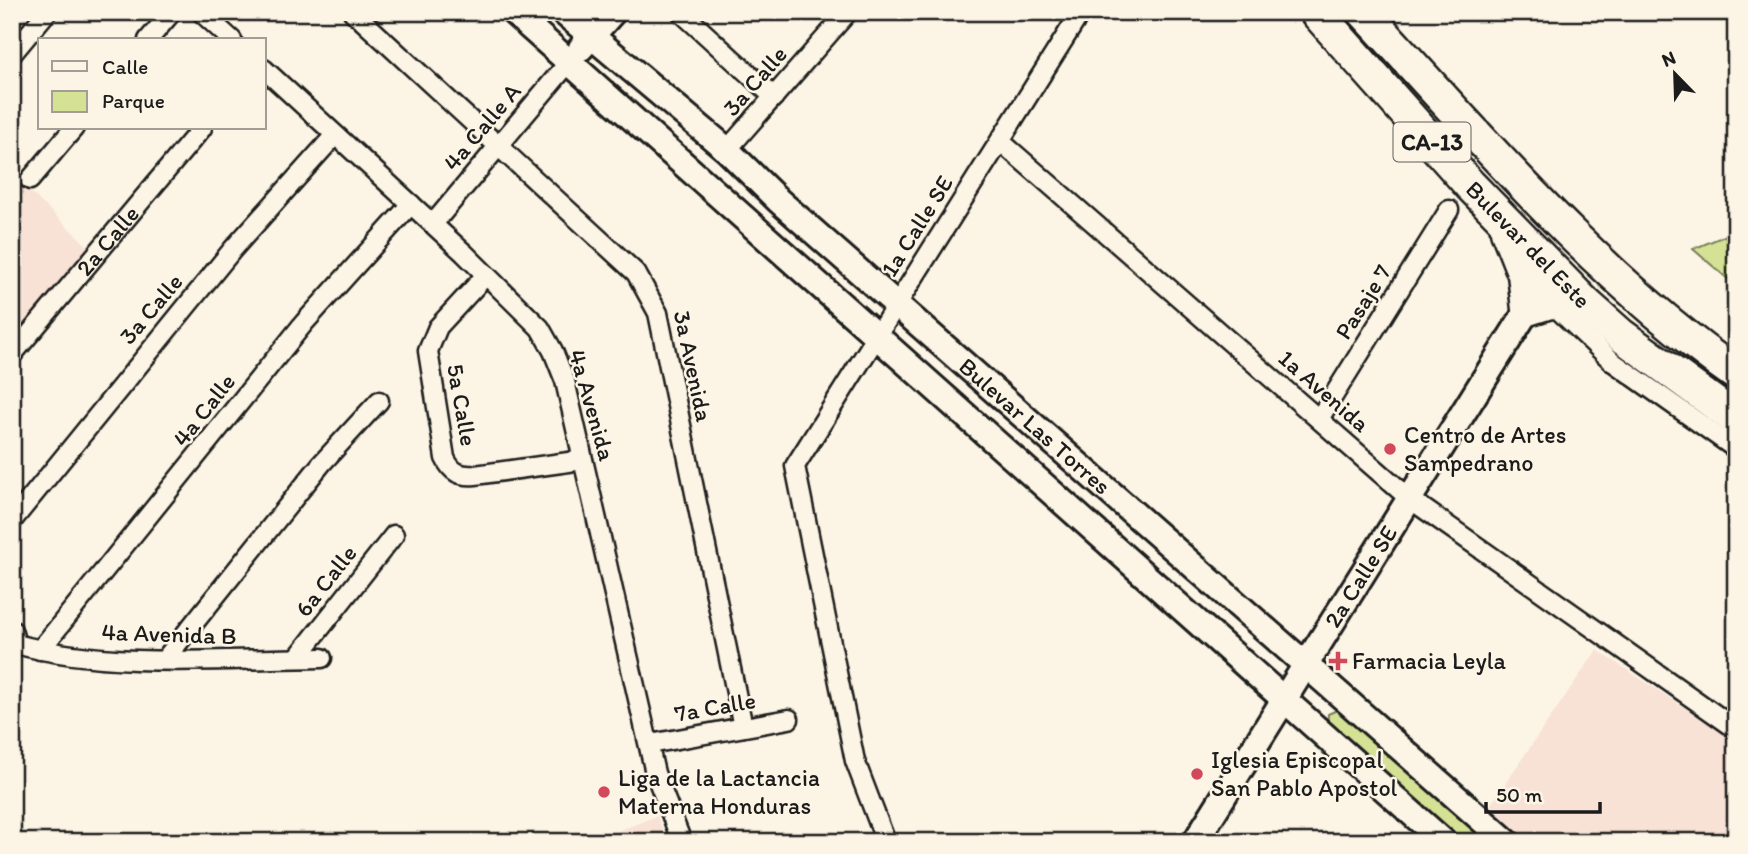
<svg xmlns="http://www.w3.org/2000/svg" width="1748" height="854" viewBox="0 0 1748 854" font-family="Itim,sans-serif">
  <style>
    .built { fill: #f8e1d5 }
    .green { fill: #d5e295; stroke: #787f58; stroke-width: 2 }
    .lines { fill: none; stroke-linecap: round; stroke-linejoin: round }
    .street-casing { stroke: #1c1c1c; stroke-width: 23 }
    .secondary-casing { stroke: #1c1c1c; stroke-width: 30 }
    .highway-casing { stroke: #1c1c1c; stroke-width: 37 }
    .street { stroke: #fcf5e5; stroke-width: 18 }
    .secondary { stroke: #fcf5e5; stroke-width: 24 }
    .highway { stroke: #fcf5e5; stroke-width: 32 }
    .poi-dot { fill: #d1495b; stroke: #fcf5e5; stroke-width: 2.5 }
    .labels { text-anchor: middle; stroke-width: 5; stroke-linejoin: round; paint-order: stroke }
    .shield { fill: #fcf5e5; stroke: #5f5d58; stroke-width: 2 }
    .shield-label { font-size: 23px; font-weight: bold; fill: #1c1c1c }
    .street-label { font-size: 24px; fill: #1c1c1c; stroke: #fcf5e5 }
    .poi-label { font-size: 24px; fill: #1c1c1c; stroke: #fcf5e5; text-anchor: start }
  </style>
  <rect width="100%" height="100%" fill="#fcf5e5"/>
  <filter id="ink" filterUnits="userSpaceOnUse"><feTurbulence type="fractalNoise" baseFrequency=".0143" numOctaves="2"/><feDisplacementMap in="SourceGraphic" scale="14" xChannelSelector="R" yChannelSelector="G"/><feConvolveMatrix kernelMatrix="1 2 1 2 8 2 1 2 1" color-interpolation-filters="sRGB"/></filter>
  <g filter="url(#ink)">
    <g class="built">
      <path d="M12 12H32L12 38Z"/>
      <path d="M12 175 91 249 12 343Z"/>
      <path d="M1597 650 1736 742V842H1528L1489 807Z"/>
      <path d="M657 816 667 842H590Z"/>
    </g>
    <g class="green">
      <path d="M1736 231V286L1693 249Z"/>
      <path d="M1344 707 1495 842H1458L1327 728 1328 714Z"/>
    </g>
    <g class="lines">
      <g class="street-casing">
        <g id="street">
          <path d="M201 12 232 40"/>
          <path d="M353 12 636 273 658 313 743 727"/>
          <path d="M681 12 774 97"/>
          <path d="M148 40 172 12"/>
          <path d="M12 54 47 12"/>
          <path d="M264 69 464 253 540 328 553 351 565 381 655 773 682 842"/>
          <path d="M1000 141 1410 499 1736 729"/>
          <path d="M727 150 848 12"/>
          <path d="M30 180 74 128"/>
          <path d="M433 224 569 62"/>
          <path d="M486 275 438 327 428 351 445 458C452 473 460 476 475 475L583 460"/>
          <path d="M1550 302 1613 362 1736 449"/>
          <path id="s1" d="M12 355 202 128"/>
          <path d="M1319 419 1449 210"/>
          <path d="M12 521 233 249 335 135"/>
          <path d="M12 630 16 644C107 669 227 659 322 658"/>
          <path d="M40 650 304 323 411 204"/>
          <path d="M166 658 322 463 379 401"/>
          <path d="M297 658 394 535"/>
          <path d="M650 744 789 719"/>
          <path d="M886 842 855 761 795 466 1081 12"/>
        </g>
      </g>
      <g class="secondary-casing">
        <g id="secondary">
          <path d="M513 12 1444 842"/>
          <path id="s2" d="M563 12 727 150 779 201 1507 842"/>
          <path d="M581 48 613 12"/>
          <path id="s3" d="M1195 842 1553 269"/>
        </g>
      </g>
      <g class="highway-casing">
        <g id="highway">
          <path id="s4" d="M1316 12 1470 185 1585 303 1621 335 1736 419"/>
          <path d="M1364 12C1481 139 1594 274 1736 374"/>
          <path d="M1507 231 1524 274 1528 309 1550 302 1585 303"/>
        </g>
      </g>
      <use href="#street" class="street"/>
      <use href="#secondary" class="secondary"/>
      <use href="#highway" class="highway"/>
    </g>
  </g>
  <g class="poi-dot">
    <circle cx="1390" cy="449" r="7"/>
    <path d="M1334.5 650.5h7v7h7v7h-7v7h-7v-7h-7v-7h7z"/>
    <circle cx="1197" cy="774" r="7"/>
    <circle cx="604" cy="792" r="7"/>
  </g>
  <g class="labels">
    <rect class="shield" x="1393.5" y="122.5" width="77" height="39" rx="5"/>
    <g class="shield-label">
      <text x="1432" y="150">CA-13</text>
    </g>
    <g class="street-label">
      <text transform="translate(755 81) rotate(-49)" y="8">3a Calle</text>
      <text transform="translate(482 127) rotate(-50)" y="8">4a Calle A</text>
      <text transform="translate(917 226) rotate(-58)" y="8">1a Calle SE</text>
      <text dy="8" stroke="none"><textPath href="#s1" startOffset="149">2a Calle</textPath></text>
      <text dy="8" stroke="none"><textPath href="#s4" startOffset="315">Bulevar del Este</textPath></text>
      <text transform="translate(1363 302) rotate(-58)" y="8">Pasaje 7</text>
      <text transform="translate(151 309) rotate(-50)" y="8">3a Calle</text>
      <text transform="translate(693 366) rotate(78)" y="8">3a Avenida</text>
      <text transform="translate(1324 391) rotate(41)" y="8">1a Avenida</text>
      <text transform="translate(462 405) rotate(80)" y="8">5a Calle</text>
      <text transform="translate(592 405) rotate(74)" y="8">4a Avenida</text>
      <text transform="translate(204 410) rotate(-52)" y="8">4a Calle</text>
      <text dy="8" stroke="none"><textPath href="#s2" startOffset="628">Bulevar Las Torres</textPath></text>
      <text dy="8" stroke="none"><textPath href="#s3" startOffset="313">2a Calle SE</textPath></text>
      <text transform="translate(326 581) rotate(-52)" y="8">6a Calle</text>
      <text transform="translate(169 634) rotate(2)" y="8">4a Avenida B</text>
      <text transform="translate(715 707) rotate(-10)" y="8">7a Calle</text>
    </g>
    <g class="poi-label">
      <text x="1404" y="443">Centro de Artes<tspan x="1404" dy="28">Sampedrano</tspan></text>
      <text x="1352" y="669">Farmacia Leyla</text>
      <text x="1211" y="768">Iglesia Episcopal<tspan x="1211" dy="28">San Pablo Apostol</tspan></text>
      <text x="618" y="786">Liga de la Lactancia<tspan x="618" dy="28">Materna Honduras</tspan></text>
    </g>
  </g>
  <rect width="1748" height="854" fill="none" stroke="#fcf5e5" stroke-width="42"/>
  <rect x="21" y="21" width="1706" height="812" fill="none" stroke="#1c1c1c" stroke-width="2.5" filter="url(#ink)"/>
  <rect x="38" y="38" width="228" height="91" fill="#fcf5e5" stroke="#a29e95" stroke-width="2"/>
  <rect x="52" y="61" width="35" height="10" fill="#fcf5e5" stroke="#a29e95" stroke-width="2"/>
  <text x="102" y="74" font-size="21" fill="#1c1c1c">Calle</text>
  <rect x="52" y="91" width="35" height="21" fill="#d5e295" stroke="#a29e95" stroke-width="2"/>
  <text x="102" y="108" font-size="21" fill="#1c1c1c">Parque</text>
  <g transform="translate(1675 74) rotate(337)" stroke="#fcf5e5" stroke-width="5" paint-order="stroke">
  <path d="M0-5L12 26L0 18L-12 26Z" fill="#1c1c1c"/>
  <text y="-10" font-size="19" font-weight="bold" text-anchor="middle" fill="#1c1c1c">N</text>
  </g>
  <path d="M1486 802v10h114v-10" fill="none" stroke="#1c1c1c" stroke-width="3.5"/>
  <text x="1496" y="802" font-size="21" fill="#1c1c1c" stroke="#fcf5e5" stroke-width="5" paint-order="stroke">50 m</text>
</svg>
